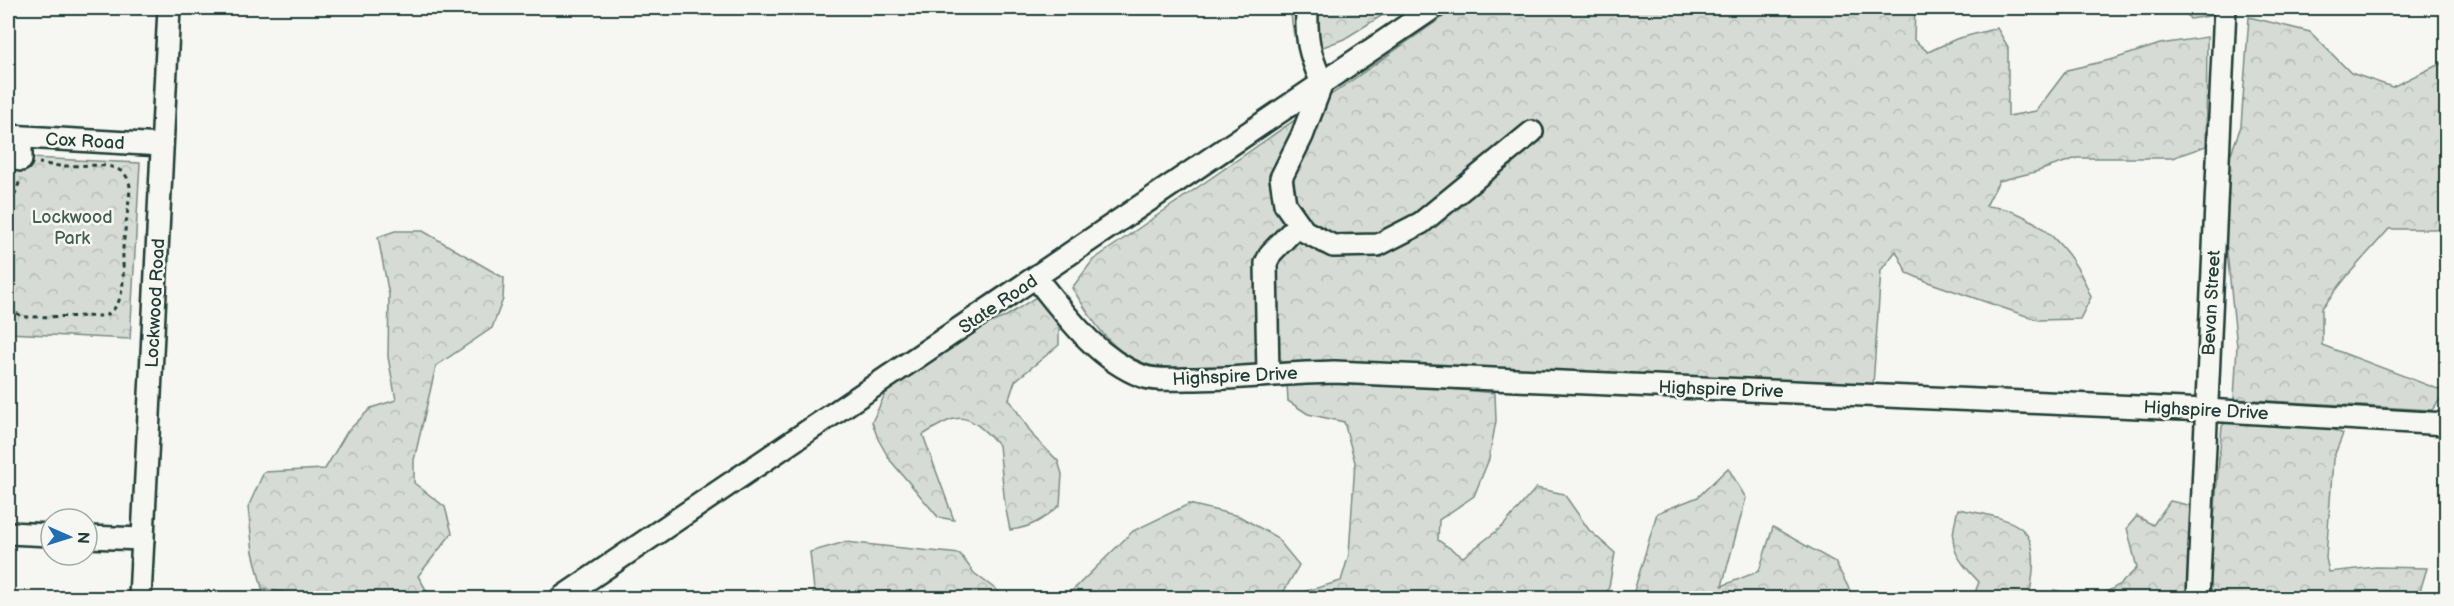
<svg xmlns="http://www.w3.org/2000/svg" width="2454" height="606" viewBox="0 0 2454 606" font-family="'Balsamiq Sans',sans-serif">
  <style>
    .forest { fill: url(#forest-crowns); stroke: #7a8c85; stroke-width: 1.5 }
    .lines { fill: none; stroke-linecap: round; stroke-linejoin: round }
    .minor-casing { stroke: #1f3d34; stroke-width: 26 }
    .path { stroke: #1f3d34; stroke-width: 3; stroke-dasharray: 4.5 4.5; stroke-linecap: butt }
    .minor { stroke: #f6f6f2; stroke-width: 21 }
    .labels { text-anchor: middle; stroke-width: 5; stroke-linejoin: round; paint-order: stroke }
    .street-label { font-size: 18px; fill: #1f3d34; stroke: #f6f6f2 }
    .park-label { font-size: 18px; fill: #445d54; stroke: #f6f6f2 }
  </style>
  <defs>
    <pattern id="forest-crowns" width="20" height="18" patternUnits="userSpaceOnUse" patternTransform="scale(1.5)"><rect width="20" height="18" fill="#d6dbd6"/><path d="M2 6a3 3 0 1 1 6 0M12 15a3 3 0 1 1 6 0" fill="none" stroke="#b7bdb8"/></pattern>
  </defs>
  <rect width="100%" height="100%" fill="#f6f6f2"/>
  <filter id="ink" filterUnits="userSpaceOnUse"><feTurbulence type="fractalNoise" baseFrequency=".0167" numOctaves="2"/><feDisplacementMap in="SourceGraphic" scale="12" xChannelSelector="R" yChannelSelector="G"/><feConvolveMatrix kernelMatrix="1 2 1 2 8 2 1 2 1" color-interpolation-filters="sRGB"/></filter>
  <g filter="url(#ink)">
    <g class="forest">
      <path d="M1290 8H1394L1344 39 1318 49 1294 36Z"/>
      <path d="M1456 8H1915L1914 40 1928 52 1956 39 1997 28 2008 47V116L2036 111 2067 70 2114 59 2160 44 2207 37 2206 146 2172 158H2077L2035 172 1999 181 1986 206C1995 207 2005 208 2014 212 2051 226 2078 261 2091 297L2080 319 2038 320 1928 282 1907 273 1896 251 1881 270 1873 385 1287 362C1234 369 1167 385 1120 350 1100 335 1086 309 1072 288L1093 260Z"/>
      <path d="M2182 8H2215V15L2190 19Z"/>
      <path d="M2249 17 2310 32 2351 73 2392 87 2446 61V229H2389L2348 275 2322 308V345L2446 392 2432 410 2234 399 2237 346 2225 234 2229 159 2241 126Z"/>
      <path d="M8 157 140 163 130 339 8 333Z"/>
      <path d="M395 231H423L504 278 503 299 492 328 436 366 414 460V483L445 507 452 533 418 576 431 598H306L262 588 253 552 248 507 264 472 325 469 347 432 371 408 396 400 388 357 389 295 378 237Z"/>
      <path d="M1036 297 1059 323V345L1015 381 1009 399 1034 437 1058 461 1062 474 1060 505C1044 519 1031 528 1010 530L1005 505 999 445C967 413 962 410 923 435L954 520 938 517 890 460 878 439 872 422 886 392 988 324 1005 317Z"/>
      <path d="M1327 378 1495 393 1496 421 1489 459 1474 496 1439 520 1438 540 1463 557 1503 526 1536 488 1564 494 1589 530 1615 553 1609 587 1604 598H1295L1300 593 1341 581 1349 554 1355 462 1344 422 1308 414 1288 401 1287 383Z"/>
      <path d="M2229 419 2328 427 2343 434 2333 459 2326 558 2329 572 2376 567 2427 568 2418 598H2207L2222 426Z"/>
      <path d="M1728 468 1746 498 1722 586 1759 571 1773 527 1835 562 1854 598H1632L1657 513 1698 497Z"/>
      <path d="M2170 501 2193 506 2190 598H2054V590C2095 599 2107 599 2137 568L2127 528 2137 516 2153 525Z"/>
      <path d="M1189 504 1239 516 1276 537 1299 565 1280 598H1049L1073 590 1133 531Z"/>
      <path d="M1958 509C2025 521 2043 526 2029 598H1973L1979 582C1953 554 1948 548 1958 509Z"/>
      <path d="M845 542 960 554 974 573 1007 598H812L814 590 810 552Z"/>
    </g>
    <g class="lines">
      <g class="minor-casing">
        <g id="minor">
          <path d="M1307 8C1306 40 1309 53 1322 83L1302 136 1281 178 1285 204 1304 231 1333 246 1378 245 1421 223 1532 132"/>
          <path d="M8 136 162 145"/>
          <path d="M21 160V137"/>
          <path d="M1036 278C1065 314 1097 359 1142 376 1156 381 1173 379 1188 379 1237 379 1285 373 1334 372L2206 410 2446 424"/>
          <path d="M1268 375 1266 263 1271 253 1299 224"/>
          <path d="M8 533 51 535"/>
          <path d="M87 537 143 539"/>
          <path d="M140 598 169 8"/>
          <path d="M561 598 1433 8"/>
          <path d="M2198 598 2225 8"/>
        </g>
      </g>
      <g class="path">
        <path d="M8 212 21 178"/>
        <path d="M8 310 25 317 105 316C129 303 122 271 123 248 125 227 129 207 130 187 127 157 84 167 62 166 54 166 46 164 39 163"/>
      </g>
      <use href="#minor" class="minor"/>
    </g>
  </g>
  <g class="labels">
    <g class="street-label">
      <text transform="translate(85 141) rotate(3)" y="6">Cox Road</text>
      <text transform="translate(155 303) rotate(-87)" y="6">Lockwood Road</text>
      <text transform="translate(2211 303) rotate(-87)" y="6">Bevan Street</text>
      <text transform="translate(998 304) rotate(-34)" y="6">State Road</text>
      <text transform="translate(1235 376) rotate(-3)" y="6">Highspire Drive</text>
      <text transform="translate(1721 389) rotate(2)" y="6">Highspire Drive</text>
      <text transform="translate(2206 410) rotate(3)" y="6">Highspire Drive</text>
    </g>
    <g class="park-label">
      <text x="72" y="223">Lockwood<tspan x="72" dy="21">Park</tspan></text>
    </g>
  </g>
  <rect width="2454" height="606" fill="none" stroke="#f6f6f2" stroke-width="30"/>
  <rect x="15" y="15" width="2424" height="576" fill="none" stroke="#1f3d34" stroke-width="2" filter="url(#ink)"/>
  <g transform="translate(69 537) rotate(93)"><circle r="28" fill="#f6f6f2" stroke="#a0aca6" stroke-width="1.5"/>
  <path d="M0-4.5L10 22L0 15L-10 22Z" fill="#1f6fb2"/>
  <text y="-9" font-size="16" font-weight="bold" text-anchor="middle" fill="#1f3d34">N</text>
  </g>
</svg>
